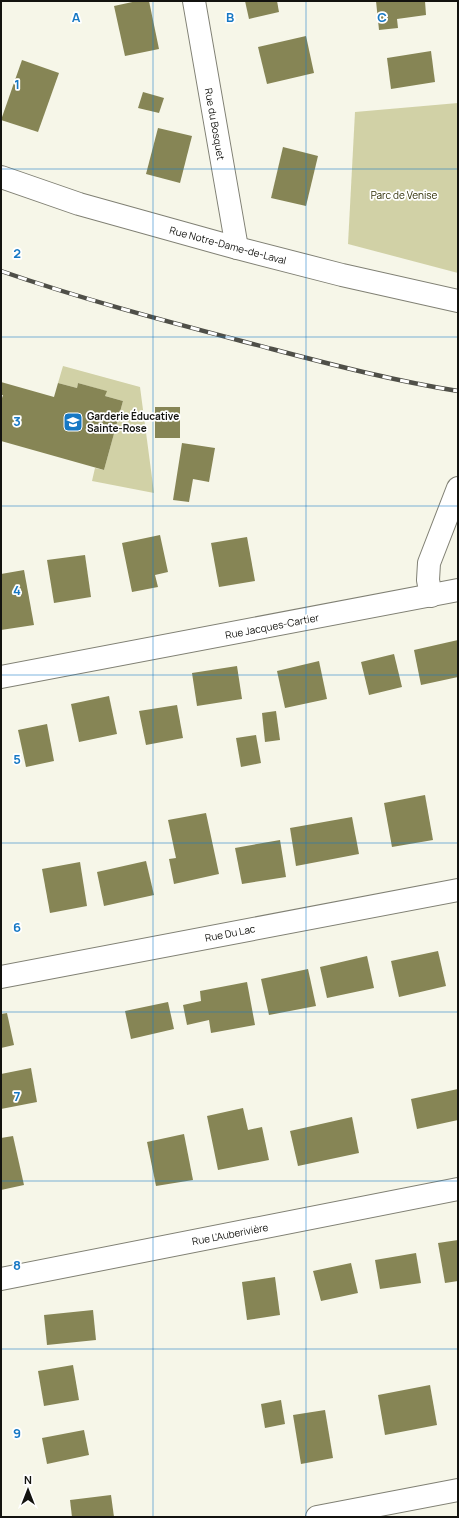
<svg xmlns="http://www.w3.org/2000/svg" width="459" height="1518" viewBox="0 0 459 1518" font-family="Manrope,sans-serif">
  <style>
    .green { fill: #d1d1a6 }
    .building { fill: #868555 }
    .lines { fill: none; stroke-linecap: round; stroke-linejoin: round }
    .street-casing { stroke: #808074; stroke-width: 24 }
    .street { stroke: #fff; stroke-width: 22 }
    .rail-casing { stroke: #4f4f48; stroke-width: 4.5 }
    .rail { stroke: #fff; stroke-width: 3; stroke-dasharray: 9; stroke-linecap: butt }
    .grid { fill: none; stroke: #1678c4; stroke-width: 1; stroke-opacity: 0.55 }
    .labels { text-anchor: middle; stroke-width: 3.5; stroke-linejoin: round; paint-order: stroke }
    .street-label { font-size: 10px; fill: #13130f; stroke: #fff }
    .park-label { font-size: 10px; fill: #2c2b01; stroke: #fff }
    .poi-label { font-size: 10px; font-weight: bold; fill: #13130f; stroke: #fff; text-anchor: start }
    .grid-label { font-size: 13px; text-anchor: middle; font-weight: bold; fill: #1678c4; stroke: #fff; stroke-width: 3.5; stroke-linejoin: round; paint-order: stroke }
  </style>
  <rect width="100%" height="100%" fill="#f6f6e8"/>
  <g class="green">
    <path d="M458 103V273L348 244 355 112Z"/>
    <path d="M63 366 140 387 154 493 92 481 95 468 104 470 123 401 105 396 106 391 78 383 77 388 58 383Z"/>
  </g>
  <g class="building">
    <path d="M137 1H149L159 49 125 56 114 6Z"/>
    <path d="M245 1H277L279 12 249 19Z"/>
    <path d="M376 1H425L426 15 397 19 398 28 379 30Z"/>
    <path d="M306 36 314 73 267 84 258 47Z"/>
    <path d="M431 51 435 82 391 89 387 58Z"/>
    <path d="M22 60 59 73 38 132 1 120Z"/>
    <path d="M143 92 164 98 159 113 138 108Z"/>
    <path d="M158 128 192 136 180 183 146 174Z"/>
    <path d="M283 147 318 156 306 206 271 198Z"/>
    <path d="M1 382 54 397 58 383 77 388 78 383 107 391 105 396 123 401 104 470 1 441V401L3 395H1Z"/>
    <rect x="155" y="407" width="25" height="31"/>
    <path d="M182 443 215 448 209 482 193 479 189 502 173 500Z"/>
    <path d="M160 535 168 572 155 575 158 587 132 592 122 543Z"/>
    <path d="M247 537 255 581 219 587 211 543Z"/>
    <path d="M85 555 91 597 54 603 47 560Z"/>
    <path d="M24 570 34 625 1 630V574Z"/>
    <path d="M458 640V677L421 685 414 650Z"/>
    <path d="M394 654 402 687 369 695 361 662Z"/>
    <path d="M319 661 327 699 285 708 277 671Z"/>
    <path d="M237 666 242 699 197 706 192 673Z"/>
    <path d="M109 696 117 734 79 742 71 704Z"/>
    <path d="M177 705 183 738 146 745 139 711Z"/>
    <path d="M276 711 280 740 265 742 262 713Z"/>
    <path d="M47 724 54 761 26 767 18 730Z"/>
    <path d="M256 735 261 763 241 767 236 738Z"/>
    <path d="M425 795 433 840 392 847 384 803Z"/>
    <path d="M206 813 219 874 174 884 169 859 176 858 168 820Z"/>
    <path d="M352 817 359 854 296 866 290 828Z"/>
    <path d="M280 840 286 877 242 884 235 848Z"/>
    <path d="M146 861 154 895 104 906 97 872Z"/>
    <path d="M80 862 87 906 50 913 42 869Z"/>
    <path d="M438 951 446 986 399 997 391 961Z"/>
    <path d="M367 956 374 988 327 998 320 967Z"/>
    <path d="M308 969 316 1006 269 1015 261 979Z"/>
    <path d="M247 982 255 1025 211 1033 209 1020 187 1025 183 1005 201 1001 200 991Z"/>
    <path d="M168 1002 174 1029 131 1039 125 1011Z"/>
    <path d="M7 1013 14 1045 1 1048V1014Z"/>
    <path d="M31 1068 37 1102 1 1109V1074Z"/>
    <path d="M458 1089V1120L417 1129 411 1099Z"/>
    <path d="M243 1108 248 1130 262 1127 269 1160 218 1170 207 1116Z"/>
    <path d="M352 1117 359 1153 298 1166 290 1131Z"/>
    <path d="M184 1134 193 1180 156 1186 147 1142Z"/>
    <path d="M13 1136 24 1185 1 1190V1138Z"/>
    <path d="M458 1240V1281L445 1283 438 1243Z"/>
    <path d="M416 1253 421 1283 380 1289 375 1260Z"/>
    <path d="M351 1263 358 1293 321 1301 313 1271Z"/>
    <path d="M275 1277 280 1315 247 1320 242 1282Z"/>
    <path d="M93 1310 96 1340 47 1345 44 1315Z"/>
    <path d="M73 1365 79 1400 44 1406 38 1371Z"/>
    <path d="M430 1385 437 1425 385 1435 378 1395Z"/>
    <path d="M281 1400 285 1424 265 1428 261 1404Z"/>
    <path d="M325 1410 333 1458 301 1464 293 1415Z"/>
    <path d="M84 1430 89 1455 47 1464 42 1438Z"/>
    <path d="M111 1495 114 1517H72L70 1500Z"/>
  </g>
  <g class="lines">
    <g class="street-casing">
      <g id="street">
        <path d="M194 1 237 248"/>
        <path d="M1 177 79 204 237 248 342 275 458 301"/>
        <path d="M431 596 428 580 429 563 458 488"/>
        <path d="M1 677 458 590"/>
        <path d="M1 977 458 890"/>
        <path d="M1 1279 458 1189"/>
        <path d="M317 1517 458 1490"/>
      </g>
    </g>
    <use href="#street" class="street"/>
    <g class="rail-casing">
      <path id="rail" d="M1 271C90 302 181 325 272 349 333 365 395 381 458 391"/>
    </g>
    <use href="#rail" class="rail"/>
  </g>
  <path class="grid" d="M153 1V1517M306 1V1517M1 169H458M1 337H458M1 506H458M1 675H458M1 843H458M1 1012H458M1 1181H458M1 1349H458"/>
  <defs>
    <g id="school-square" transform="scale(1)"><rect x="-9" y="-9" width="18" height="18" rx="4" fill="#1678c4" stroke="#fff"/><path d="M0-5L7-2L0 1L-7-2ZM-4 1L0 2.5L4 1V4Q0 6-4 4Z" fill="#fff"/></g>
  </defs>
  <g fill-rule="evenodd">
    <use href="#school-square" x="73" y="422"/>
  </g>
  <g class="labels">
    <g class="street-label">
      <text transform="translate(215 124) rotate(80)" y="4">Rue du Bosquet</text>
      <text transform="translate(228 245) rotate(15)" y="4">Rue Notre-Dame-de-Laval</text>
      <text transform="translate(272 626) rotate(-11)" y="4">Rue Jacques-Cartier</text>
      <text transform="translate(230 933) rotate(-11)" y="4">Rue Du Lac</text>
      <text transform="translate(230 1234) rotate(-11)" y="4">Rue L'Auberivière</text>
    </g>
    <g class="park-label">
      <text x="404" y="199">Parc de Venise</text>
    </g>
    <g class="poi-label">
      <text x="87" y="420">Garderie Éducative<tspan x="87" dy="12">Sainte-Rose</tspan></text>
    </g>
  </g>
  <g class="grid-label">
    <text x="76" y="22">A</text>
    <text x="230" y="22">B</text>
    <text x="382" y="22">C</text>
    <text x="17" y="89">1</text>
    <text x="17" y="258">2</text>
    <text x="17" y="426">3</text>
    <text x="17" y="595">4</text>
    <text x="17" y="764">5</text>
    <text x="17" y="932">6</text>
    <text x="17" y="1101">7</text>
    <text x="17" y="1270">8</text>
    <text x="17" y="1438">9</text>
  </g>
  <rect width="459" height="1518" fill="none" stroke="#13130f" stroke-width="4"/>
  <g transform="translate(28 1490)" stroke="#ffffff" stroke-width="3" paint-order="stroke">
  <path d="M0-3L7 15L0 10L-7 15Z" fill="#13130f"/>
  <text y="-6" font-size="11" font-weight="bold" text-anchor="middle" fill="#13130f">N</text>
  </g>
</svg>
